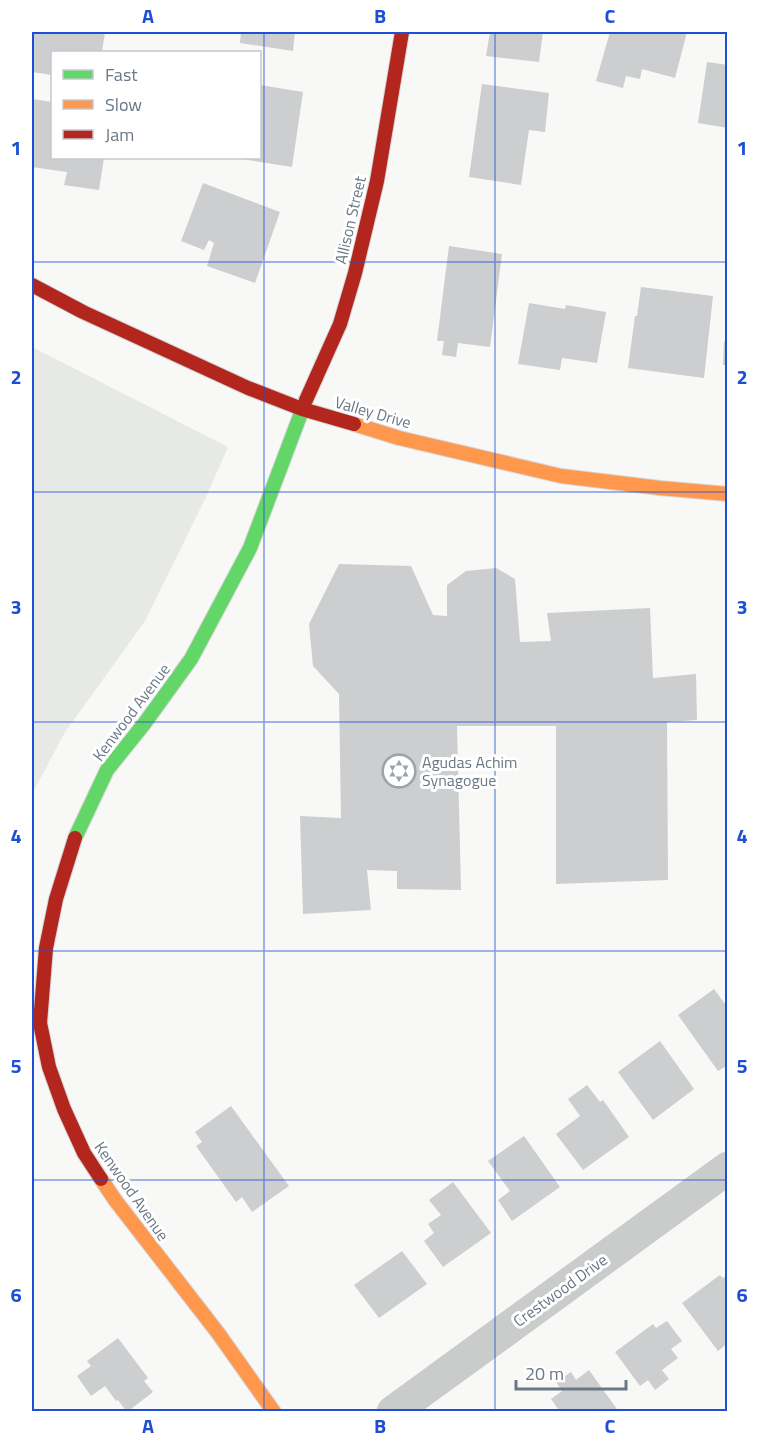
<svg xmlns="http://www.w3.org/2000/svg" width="759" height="1443" viewBox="0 0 759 1443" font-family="'Titillium Web',sans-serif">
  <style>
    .green { fill: #e6e9e5 }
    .building { fill: #cdcecf }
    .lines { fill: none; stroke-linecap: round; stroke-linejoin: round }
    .fast-casing { stroke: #d5d5d6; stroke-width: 16 }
    .slow-casing { stroke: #d5d5d6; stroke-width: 16 }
    .jam-casing { stroke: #d5d5d6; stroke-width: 16 }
    .street { stroke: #cacccc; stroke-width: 33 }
    .fast { stroke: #63d668; stroke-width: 14 }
    .slow { stroke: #ff974d; stroke-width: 14 }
    .jam { stroke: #b3261e; stroke-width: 14 }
    .grid { fill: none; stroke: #1d4ed8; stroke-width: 1.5; stroke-opacity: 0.55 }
    .labels { text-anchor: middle; stroke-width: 6; stroke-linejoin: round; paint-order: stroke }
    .street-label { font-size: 16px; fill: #6a7885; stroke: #fff }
    .poi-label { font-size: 16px; fill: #6a7885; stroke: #fff; text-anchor: start }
    .neatline { fill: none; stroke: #1d4ed8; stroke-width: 2 }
    .grid-label { font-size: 20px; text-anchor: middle; font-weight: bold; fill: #1d4ed8 }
  </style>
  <rect width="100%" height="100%" fill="#f8f8f7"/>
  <path class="green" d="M32 347 228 447 205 499 145 621 65 732 32 794Z"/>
  <g class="building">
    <path d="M32 32H105L102 52H52V75L32 72Z"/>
    <path d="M241 32H295L293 51 240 43Z"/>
    <path d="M490 32H543L539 62 486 56Z"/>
    <path d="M610 32H687L675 78 642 69 640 79 626 76 623 88 596 81Z"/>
    <path d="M707 62 728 65V128L698 123Z"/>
    <path d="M482 84 549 93 545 132 529 130 521 185 469 177Z"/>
    <path d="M260 85 303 92 292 167 242 159V158H260Z"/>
    <path d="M32 99 52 102V158H104L99 190 64 185 67 172 32 167Z"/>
    <path d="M203 183 280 212 255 283 207 266 214 243 209 240 204 250 181 241Z"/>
    <path d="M449 246 502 254 490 347 458 343 456 357 442 355 444 341H437Z"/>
    <path d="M641 287 713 296 704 378 628 368 635 316H637Z"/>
    <path d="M529 303 565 309 566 305 606 312 597 363 562 358 560 370 518 364Z"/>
    <path d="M724 341H728V365H723Z"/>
    <path d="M339 564 411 566 433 615 447 616V585L466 571 496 568 515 579 520 642 551 641 547 613 650 608 653 678 696 674 697 720 667 722 668 880 556 884V726H457L461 890 397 889V871L367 870 371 910 303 914 300 816 341 818 339 694 313 666 309 624Z"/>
    <path d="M714 989 728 1008V1065L718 1071 678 1015Z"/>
    <path d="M660 1041 694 1089 653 1120 618 1072Z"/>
    <path d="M587 1085 600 1102 603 1100 629 1137 583 1170 556 1134 580 1116 568 1099Z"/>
    <path d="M231 1106 289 1186 252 1212 242 1197 236 1202 196 1146 202 1142 195 1132Z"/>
    <path d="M524 1136 560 1187 512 1221 498 1200 510 1191 488 1161Z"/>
    <path d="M453 1182 491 1233 443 1267 424 1241 434 1233 428 1224 441 1215 429 1200Z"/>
    <path d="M402 1251 427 1284 379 1318 354 1285Z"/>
    <path d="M720 1275 723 1278 728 1275V1343L718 1351 682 1303Z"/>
    <path d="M667 1321 682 1341 671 1349 678 1358 662 1370 669 1379 655 1390 648 1380 640 1386 615 1352 653 1324 656 1328Z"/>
    <path d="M118 1338 148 1378 144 1381 153 1392 127 1412 118 1400 116 1401 105 1386 91 1396 77 1376 91 1366 87 1361Z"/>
    <path d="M589 1370 619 1412H560L551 1399 562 1391 556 1382 571 1372 576 1380Z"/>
  </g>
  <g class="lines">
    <g class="fast-casing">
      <path id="fast" d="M75 838 107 770 144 724 191 659 250 548 306 400"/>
    </g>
    <g class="slow-casing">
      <g id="slow">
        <path d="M354 424 399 438 561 476 660 488 728 494"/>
        <path d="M101 1179 115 1200 218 1333 274 1412"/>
      </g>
    </g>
    <g class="jam-casing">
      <g id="jam">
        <path d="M32 285 83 312 248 388 302 409 354 424"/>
        <path d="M306 400 340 324 355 273 377 181 402 32"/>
        <path d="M75 838 56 899 46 948 40 1023 49 1067 64 1109 84 1153 101 1179"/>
      </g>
    </g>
    <path class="street" d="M393 1412 728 1168"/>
    <use href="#fast" class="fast"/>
    <use href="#slow" class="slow"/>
    <use href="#jam" class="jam"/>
  </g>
  <path class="grid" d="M264 32V1412M495 32V1412M32 262H728M32 492H728M32 722H728M32 951H728M32 1180H728"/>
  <defs>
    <g id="synagogue-ring" transform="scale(1.725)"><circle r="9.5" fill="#fff" stroke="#9ca5ad" stroke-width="1.5"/><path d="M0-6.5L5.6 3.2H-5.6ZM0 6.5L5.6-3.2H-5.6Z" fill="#9ca5ad"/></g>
  </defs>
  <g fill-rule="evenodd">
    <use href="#synagogue-ring" x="399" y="771"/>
  </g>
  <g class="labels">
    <g class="street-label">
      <text transform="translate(350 220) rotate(-77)" y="6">Allison Street</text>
      <text transform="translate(373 412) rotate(16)" y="6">Valley Drive</text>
      <text transform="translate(131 712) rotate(-53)" y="6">Kenwood Avenue</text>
      <text transform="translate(132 1191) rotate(55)" y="6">Kenwood Avenue</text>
      <text transform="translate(560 1290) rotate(-36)" y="6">Crestwood Drive</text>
    </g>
    <g class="poi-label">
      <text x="422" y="768">Agudas Achim<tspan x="422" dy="18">Synagogue</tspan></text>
    </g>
  </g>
  <rect width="759" height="1443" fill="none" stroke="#ffffff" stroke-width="66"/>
  <rect x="51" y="51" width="210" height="108" fill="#ffffff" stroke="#c3c9ce" stroke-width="1.5"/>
  <rect x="63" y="70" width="30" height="9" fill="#63d668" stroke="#c3c9ce" stroke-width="1.5"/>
  <text x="105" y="81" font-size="18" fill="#6a7885">Fast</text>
  <rect x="63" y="100" width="30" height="9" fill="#ff974d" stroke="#c3c9ce" stroke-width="1.5"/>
  <text x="105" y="111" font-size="18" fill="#6a7885">Slow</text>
  <rect x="63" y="130" width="30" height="9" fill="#b3261e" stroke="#c3c9ce" stroke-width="1.5"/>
  <text x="105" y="141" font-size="18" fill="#6a7885">Jam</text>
  <path d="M516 1380v9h110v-9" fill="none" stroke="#6a7885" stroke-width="3"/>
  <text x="525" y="1380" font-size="18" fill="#6a7885" stroke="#ffffff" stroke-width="4.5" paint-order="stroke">20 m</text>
  <rect x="33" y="33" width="693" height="1377" class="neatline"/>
  <g class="grid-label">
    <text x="148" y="23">A</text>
    <text x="380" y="23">B</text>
    <text x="610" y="23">C</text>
    <text x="16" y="155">1</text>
    <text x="742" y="155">1</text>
    <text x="16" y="384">2</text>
    <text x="742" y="384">2</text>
    <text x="16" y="614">3</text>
    <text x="742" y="614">3</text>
    <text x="16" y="843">4</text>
    <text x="742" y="843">4</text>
    <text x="16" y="1073">5</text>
    <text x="742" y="1073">5</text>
    <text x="16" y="1302">6</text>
    <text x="742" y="1302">6</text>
    <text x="148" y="1433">A</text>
    <text x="380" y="1433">B</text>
    <text x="610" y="1433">C</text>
  </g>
</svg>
